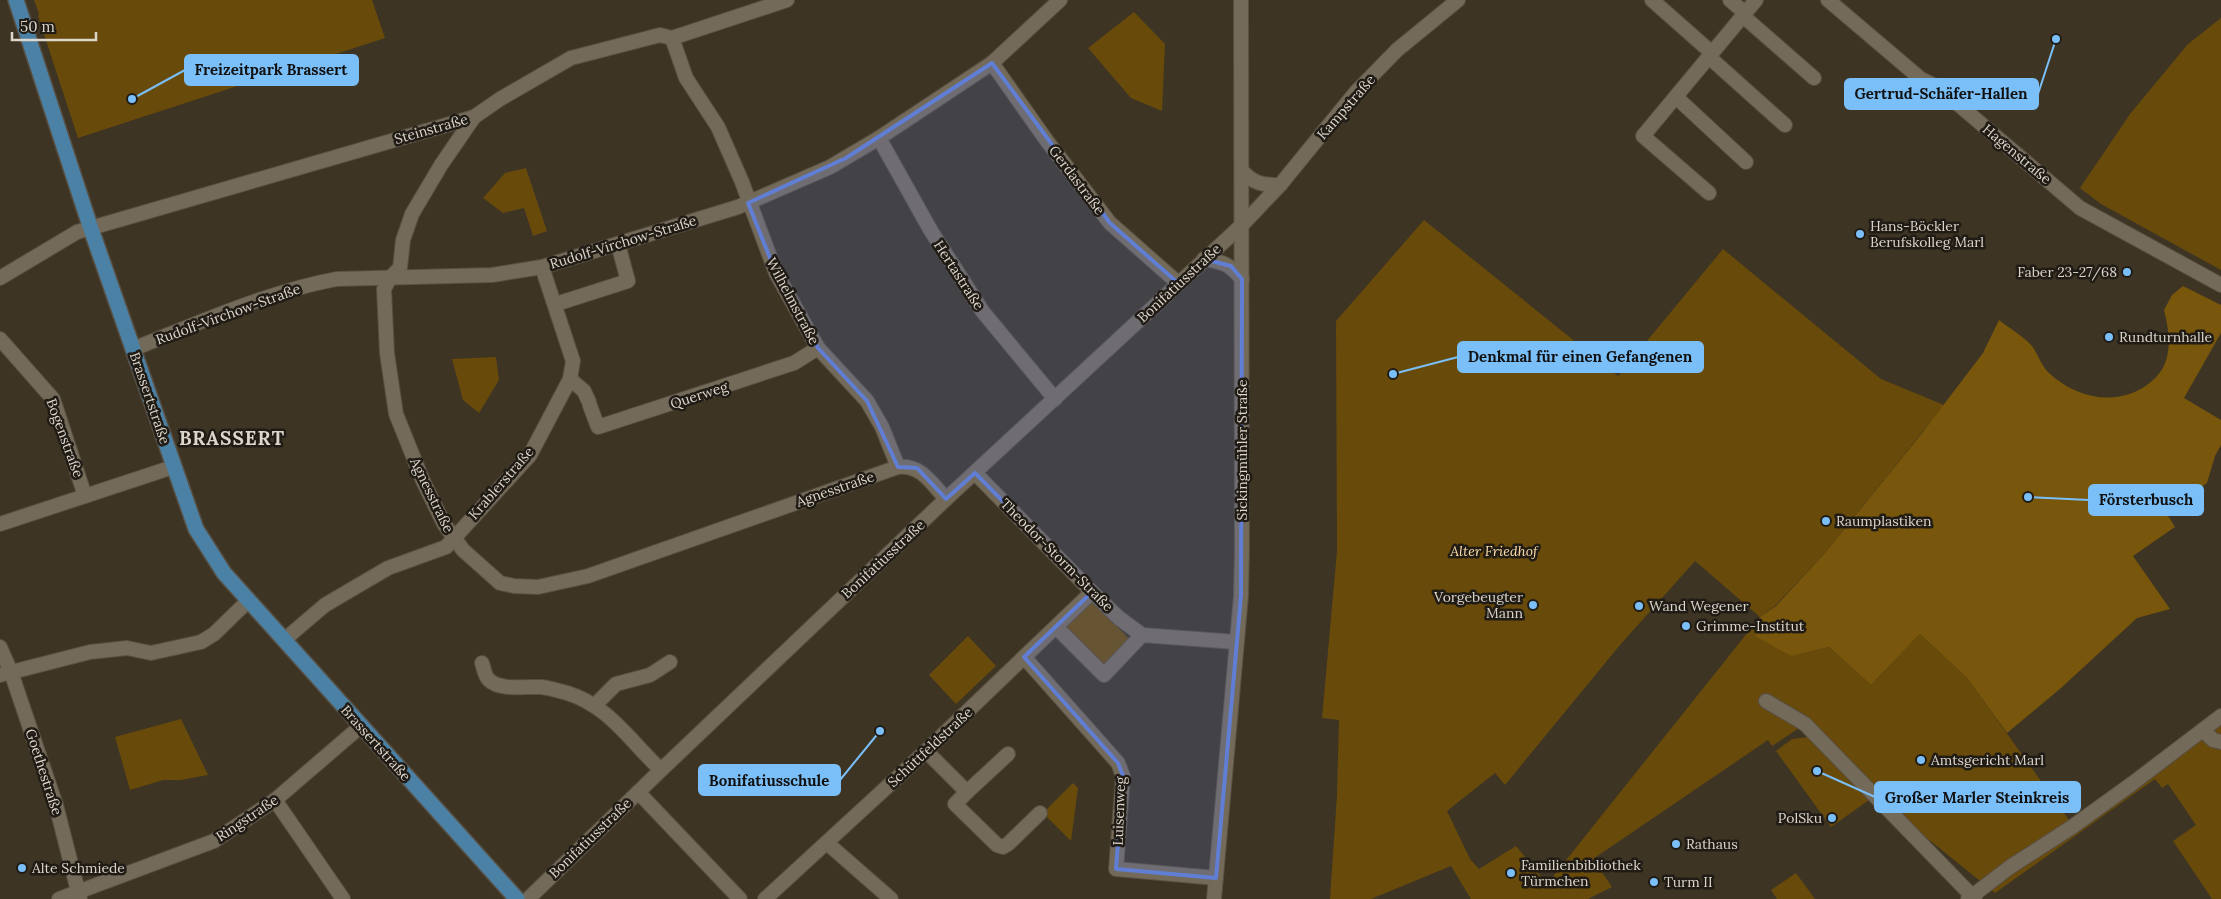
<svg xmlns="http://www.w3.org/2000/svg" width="2221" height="899" viewBox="0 0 2221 899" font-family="Lora,serif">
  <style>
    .green { fill: #684a0a; fill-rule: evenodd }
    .forest { fill: #78560b }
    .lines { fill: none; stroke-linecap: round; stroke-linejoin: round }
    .minor-casing { stroke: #584f42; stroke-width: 16 }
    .major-casing { stroke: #584f42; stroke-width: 18 }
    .minor { stroke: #746a59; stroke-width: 14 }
    .major { stroke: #4b81a5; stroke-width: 15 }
    .marked { fill: #607ed4; fill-opacity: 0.2; stroke: #607ed4; stroke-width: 4; stroke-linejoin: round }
    .poi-dot { fill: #7abff8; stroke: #201c15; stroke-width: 2 }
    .labels { text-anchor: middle; stroke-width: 5; stroke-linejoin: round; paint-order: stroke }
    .street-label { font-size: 14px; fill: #dcd6cc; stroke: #201c15 }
    .poi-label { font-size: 14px; fill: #dcd6cc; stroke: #201c15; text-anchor: start }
    .park-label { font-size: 14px; font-style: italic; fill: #fddeab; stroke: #201c15 }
    .district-label { font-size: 19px; font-weight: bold; letter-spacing: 1px; fill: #dcd6cc; stroke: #201c15 }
    .leader { fill: none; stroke: #7abff8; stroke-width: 2 }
    .callout-dot { fill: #7abff8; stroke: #201c15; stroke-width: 2 }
    .callout { fill: #7abff8; stroke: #7abff8; stroke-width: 2 }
    .callout-label { font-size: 15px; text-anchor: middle; font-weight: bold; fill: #111 }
  </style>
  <rect width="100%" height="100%" fill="#3d3424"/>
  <g class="green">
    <path d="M34 0H372L385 38 78 138 38 16 39 14Z"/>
    <path d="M1134 12 1165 44 1162 111 1131 98 1088 48Z"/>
    <path d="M2221 18V270L2101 204 2080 188 2130 114 2188 44Z"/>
    <path d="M526 168 547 231 533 236 524 208 503 213 483 198 505 173Z"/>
    <path d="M1424 220 1618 376 1723 249 1881 379 1944 405 1825 553 1775 606 1760 617 1794 655 1829 647 1871 685 1920 634 1967 678 2074 827 2221 718V899H2212L2173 841 2196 825 2168 784 2162 788 2155 779 1995 893 1881 801 1805 724 1772 746 1768 740 1593 859 1612 887 1588 899H1471L1451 866 1371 899H1330L1337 795 1339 720 1322 718 1337 551 1336 321ZM1695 561 1760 617 1547 884 1516 846 1479 869 1470 859 1447 811 1495 773 1505 785 1620 645Z"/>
    <path d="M496 357 499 380 479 413 463 400 452 359Z"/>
    <path d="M1092 600 1130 640 1103 666 1065 626Z"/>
    <path d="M968 636 996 666 956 704 929 675Z"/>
    <path d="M181 719 208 775 181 780H163L130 790 115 737Z"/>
    <path d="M1808 737 1869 800 1831 827 1776 751 1792 739Z"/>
    <path d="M1073 783 1078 788 1071 841 1043 813Z"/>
    <path d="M1796 873 1815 899H1777L1771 890Z"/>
  </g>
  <path class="forest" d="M2183 286 2221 305V333L2184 398 2221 420V445L2215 456 2207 483 2165 511 2175 527 2133 556 2170 609 2137 618 2061 688 2007 733 1967 678 1920 634 1871 685 1829 647 1791 656 1755 636 1760 617 1776 606 1825 553 1922 433 1983 353 1999 320C2009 328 2023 336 2032 346 2038 354 2041 365 2048 372 2077 400 2121 408 2152 381 2174 363 2170 334 2164 310L2172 295Z"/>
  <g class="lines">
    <g class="minor-casing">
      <g id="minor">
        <path d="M1652 0 1712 53"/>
        <path d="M1730 0 1745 13"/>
        <path d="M1828 0 1921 79 1939 88 2080 208 2221 285"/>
        <path d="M1743 16 1814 78"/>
        <path d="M672 38 686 78 718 127 742 182 776 273 818 348 867 401 882 427 898 467C921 464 932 484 946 499"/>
        <path d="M1709 57 1785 125"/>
        <path d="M992 63 1047 141 1110 223 1178 283"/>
        <path d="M1676 97 1746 162"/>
        <path d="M474 117 441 165 412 214 403 240 400 268 390 278 384 289 387 353 396 414 423 481 444 524 463 550 500 583 514 586 538 587 588 576 898 467"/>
        <path d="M879 138 931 231 983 312 1055 399"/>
        <path d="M1242 171C1254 184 1263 185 1280 185"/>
        <path d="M1709 193 1643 136 1756 0"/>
        <path d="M1204 259C1224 262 1229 264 1242 279"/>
        <path d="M0 278 77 232 474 117 500 99 571 58 660 35 672 38 787 0"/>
        <path d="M556 304 628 281 618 244"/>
        <path d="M0 339 53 399 85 496"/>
        <path d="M133 349C196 324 270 291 337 279L492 275 542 267 738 207 830 167 879 138 992 63 1060 0"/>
        <path d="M570 379 584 391 589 402"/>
        <path d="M590 406 598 427 794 363 818 348"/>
        <path d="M975 473 1092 592 1119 618 1142 635 1236 642"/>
        <path d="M0 524 173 467"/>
        <path d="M1056 627 1104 675 1142 635"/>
        <path d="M284 640 325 605 388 568 446 547 530 455 570 379 573 361 542 267"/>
        <path d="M0 647 11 672 56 805 80 899"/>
        <path d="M1024 657 1118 763 1123 776 1116 869 1216 878"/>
        <path d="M482 663C484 669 485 677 489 680 500 691 527 686 541 687 550 688 559 691 567 693 608 705 631 742 661 770"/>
        <path d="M0 675 90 652 127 648 151 653 201 642 214 634 248 601"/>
        <path d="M1766 701 1805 724 1975 899"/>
        <path d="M595 705 616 684 650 675 670 662"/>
        <path d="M2203 730 2213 740 2221 742"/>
        <path d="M926 751 967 792 955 804 997 845 1003 847 1008 844 1040 813"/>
        <path d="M638 792 740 899"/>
        <path d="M967 792 1008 754"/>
        <path d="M275 800 343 899"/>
        <path d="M827 843 891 899"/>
        <path d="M59 899 214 841 275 800 361 726"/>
        <path d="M528 899 661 770 946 499 1243 224 1280 185 1356 92 1397 50 1458 0"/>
        <path d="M765 899 926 751 1092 592"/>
        <path d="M1214 899 1241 596 1242 550 1241 0"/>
        <path d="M1968 899 2010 867 2072 827 2133 783 2221 716"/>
      </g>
    </g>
    <g class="major-casing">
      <path id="major" d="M16 0 91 229 196 529 224 573 517 899"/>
    </g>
    <use href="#minor" class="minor"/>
    <use href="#major" class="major"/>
  </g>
  <path class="marked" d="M992 63 1110 223 1178 283 1204 259 1231 266 1242 279 1241 596 1216 878 1116 869 1123 776 1118 763 1024 657 1092 592 975 473 946 499 917 468 898 467 867 401 818 348 776 273 748 203 846 158Z"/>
  <g class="poi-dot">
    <circle cx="1860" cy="234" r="5"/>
    <circle cx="2127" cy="272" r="5"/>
    <circle cx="2109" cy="337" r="5"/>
    <circle cx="1826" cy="521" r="5"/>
    <circle cx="1533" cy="605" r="5"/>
    <circle cx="1639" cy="606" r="5"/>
    <circle cx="1686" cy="626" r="5"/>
    <circle cx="1921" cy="760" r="5"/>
    <circle cx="1832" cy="818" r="5"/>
    <circle cx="1676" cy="844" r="5"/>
    <circle cx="22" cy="868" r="5"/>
    <circle cx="1511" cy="873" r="5"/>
    <circle cx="1654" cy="882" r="5"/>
  </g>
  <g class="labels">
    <g class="street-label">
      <text transform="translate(1346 107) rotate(-49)" y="5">Kampstraße</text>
      <text transform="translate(431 129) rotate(-16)" y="5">Steinstraße</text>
      <text transform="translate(2017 154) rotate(40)" y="5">Hagenstraße</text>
      <text transform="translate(1077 180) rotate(53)" y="5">Gerdastraße</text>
      <text transform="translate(623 242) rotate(-17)" y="5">Rudolf-Virchow-Straße</text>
      <text transform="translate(959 275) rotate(57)" y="5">Hertastraße</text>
      <text transform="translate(1179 283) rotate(-43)" y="5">Bonifatiusstraße</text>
      <text transform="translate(793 301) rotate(62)" y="5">Wilhelmstraße</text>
      <text transform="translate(228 314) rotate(-20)" y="5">Rudolf-Virchow-Straße</text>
      <text transform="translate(699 395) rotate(-18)" y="5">Querweg</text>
      <text transform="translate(150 398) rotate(71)" y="5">Brassertstraße</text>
      <text transform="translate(65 438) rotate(70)" y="5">Bogenstraße</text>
      <text transform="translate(1242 450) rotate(-90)" y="5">Sickingmühler Straße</text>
      <text transform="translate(501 483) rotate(-49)" y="5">Krablerstraße</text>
      <text transform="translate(835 489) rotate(-19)" y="5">Agnesstraße</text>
      <text transform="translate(432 495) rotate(64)" y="5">Agnesstraße</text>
      <text transform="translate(1057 555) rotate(45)" y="5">Theodor-Storm-Straße</text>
      <text transform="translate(883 559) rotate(-43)" y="5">Bonifatiusstraße</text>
      <text transform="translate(376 743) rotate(48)" y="5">Brassertstraße</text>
      <text transform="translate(930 747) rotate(-43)" y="5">Schüttfeldstraße</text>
      <text transform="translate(44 772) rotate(72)" y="5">Goethestraße</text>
      <text transform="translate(1119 811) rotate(-88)" y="5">Luisenweg</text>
      <text transform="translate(247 818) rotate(-34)" y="5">Ringstraße</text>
      <text transform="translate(590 838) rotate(-44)" y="5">Bonifatiusstraße</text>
    </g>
    <g class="poi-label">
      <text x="1870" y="231">Hans-Böckler<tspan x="1870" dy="16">Berufskolleg Marl</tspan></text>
      <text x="2117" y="277" text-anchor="end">Faber 23-27/68</text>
      <text x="2119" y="342">Rundturnhalle</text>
      <text x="1836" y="526">Raumplastiken</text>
      <text x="1523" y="602" text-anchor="end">Vorgebeugter<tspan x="1523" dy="16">Mann</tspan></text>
      <text x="1649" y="611">Wand Wegener</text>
      <text x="1696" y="631">Grimme-Institut</text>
      <text x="1931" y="765">Amtsgericht Marl</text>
      <text x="1822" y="823" text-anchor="end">PolSku</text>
      <text x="1686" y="849">Rathaus</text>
      <text x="1521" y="870">Familienbibliothek<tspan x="1521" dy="16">Türmchen</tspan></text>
      <text x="32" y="873">Alte Schmiede</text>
      <text x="1664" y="887">Turm II</text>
    </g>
    <g class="park-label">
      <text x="1494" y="556">Alter Friedhof</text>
    </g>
    <g class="district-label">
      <text x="232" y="445">BRASSERT</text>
    </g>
  </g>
  <path class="leader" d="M132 99L185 70M2056 39L2038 94M1393 374L1458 357M2028 497L2089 500M880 731L840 780M1817 771L1875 797"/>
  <g class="callout-dot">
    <circle cx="132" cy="99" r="5"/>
    <circle cx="2056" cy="39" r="5"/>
    <circle cx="1393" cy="374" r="5"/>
    <circle cx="2028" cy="497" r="5"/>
    <circle cx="880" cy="731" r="5"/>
    <circle cx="1817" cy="771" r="5"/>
  </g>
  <g class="callout">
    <rect x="185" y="55" width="173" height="30" rx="5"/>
    <rect x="1845" y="79" width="193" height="30" rx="5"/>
    <rect x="1458" y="342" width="245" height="30" rx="5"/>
    <rect x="2089" y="485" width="114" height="30" rx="5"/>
    <rect x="699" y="765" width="141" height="30" rx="5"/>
    <rect x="1875" y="782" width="205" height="30" rx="5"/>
  </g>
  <g class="callout-label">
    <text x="271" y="75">Freizeitpark Brassert</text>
    <text x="1941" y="99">Gertrud-Schäfer-Hallen</text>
    <text x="1580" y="362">Denkmal für einen Gefangenen</text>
    <text x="2146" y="505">Försterbusch</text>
    <text x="769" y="786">Bonifatiusschule</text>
    <text x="1977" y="803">Großer Marler Steinkreis</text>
  </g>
  <path d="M12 32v8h84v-8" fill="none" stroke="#dcd6cc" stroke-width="2.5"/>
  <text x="20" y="32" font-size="15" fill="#dcd6cc" stroke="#201c15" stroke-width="4" paint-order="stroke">50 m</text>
</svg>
